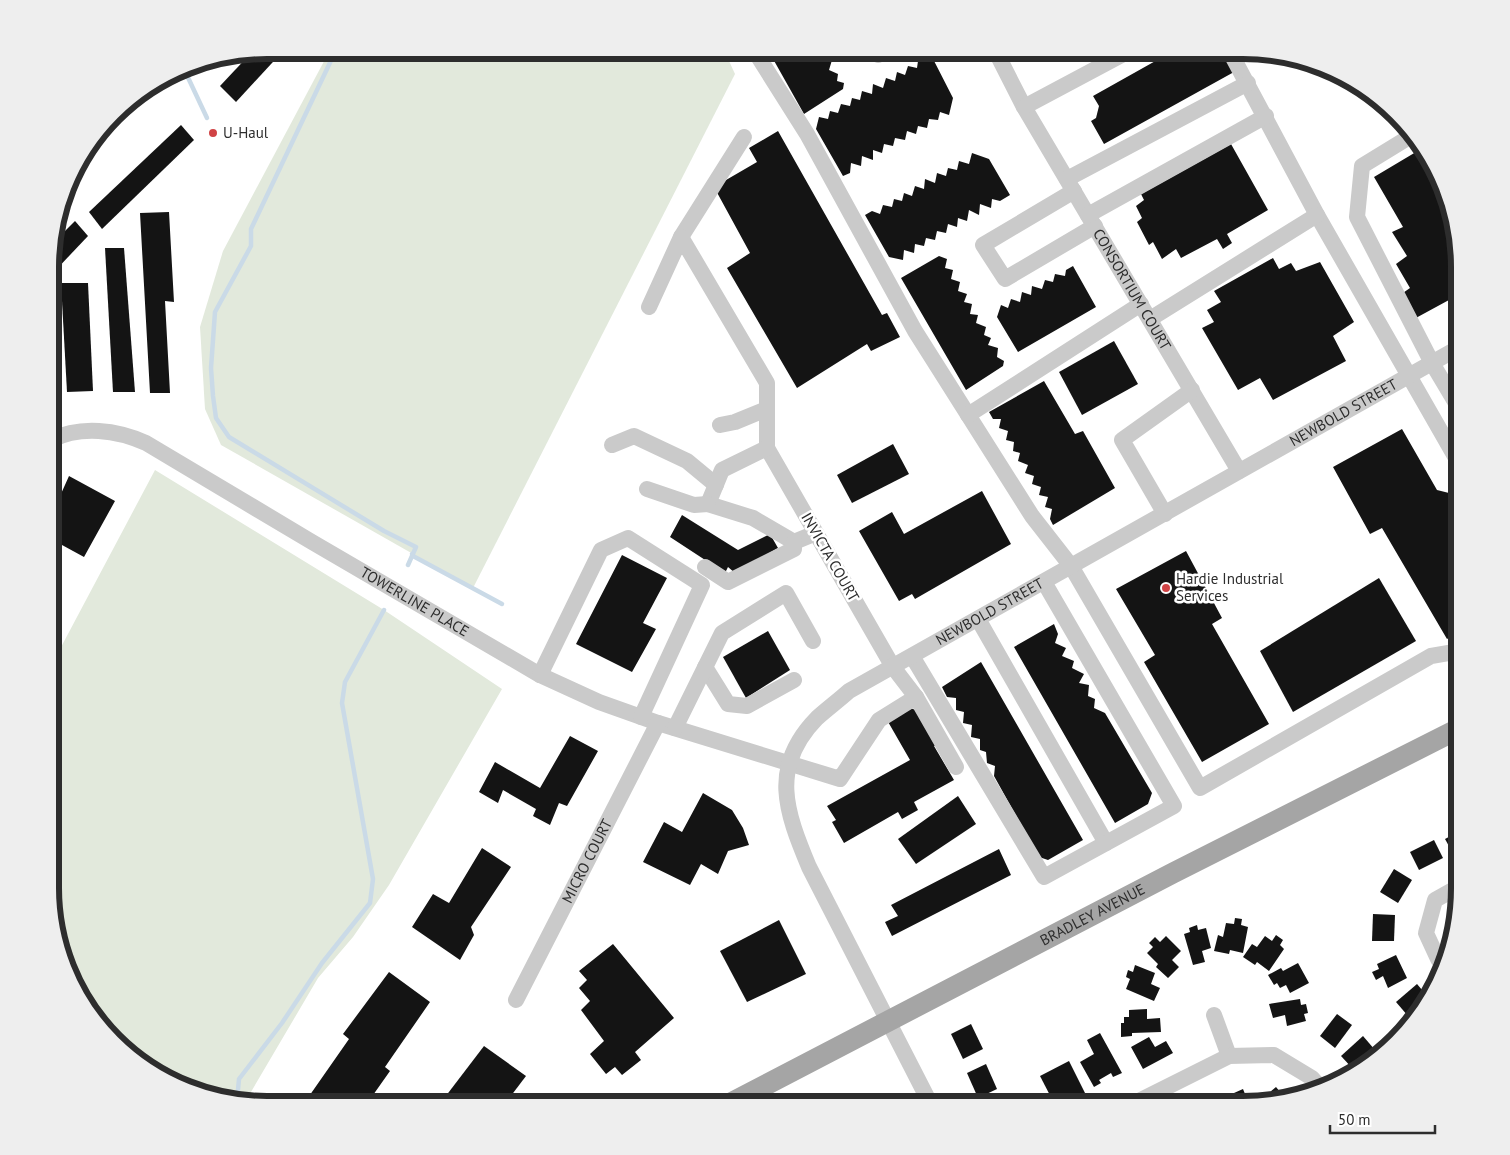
<svg xmlns="http://www.w3.org/2000/svg" width="1510" height="1155" viewBox="0 0 1510 1155" font-family="'PT Sans',sans-serif">
  <style>
    .green { fill: #e2e9dc }
    .lines { fill: none; stroke-linecap: round; stroke-linejoin: round }
    .stream { stroke: #cadae7; stroke-width: 4.5 }
    .building { fill: #141414 }
    .minor { stroke: #cacaca; stroke-width: 16 }
    .major { stroke: #a5a5a5; stroke-width: 21 }
    .poi-dot { fill: #d04345; stroke: #fff; stroke-width: 2 }
    .labels { text-anchor: middle; stroke-width: 5; stroke-linejoin: round; paint-order: stroke }
    .poi-label { font-size: 15px; fill: #2d2d2d; stroke: #fff; text-anchor: start }
    .street-label { font-size: 15px; fill: #2d2d2d; stroke: #fff }
    .rim { fill: none; stroke: #2d2d2d; stroke-width: 6 }
  </style>
  <rect width="100%" height="100%" fill="#fff"/>
  <g class="green">
    <path d="M330 50H724L735 74 473 588 221 445 205 409 200 327 223 251Z"/>
    <path d="M155 470 384 610 502 689 389 885 353 937 318 978 248 1097V1104L184 1089 124 1052 72 985 50 903 51 666Z"/>
  </g>
  <g class="lines">
    <g class="stream">
      <path d="M336 50 251 229V246L215 312 211 368 213 396 216 418 229 437 384 531 416 547 408 565"/>
      <path d="M184 69 207 118"/>
      <path d="M412 554 413 556 502 604"/>
      <path d="M237 1101 239 1079 282 1023 322 963 370 903 373 879 342 703 345 682 384 610"/>
    </g>
  </g>
  <g class="building">
    <path d="M266 50H284L236 102 220 86 251 53Z"/>
    <path d="M768 50H825L823 57 832 60 829 70 838 74 837 81 844 83 843 89 804 114Z"/>
    <path d="M1175 50H1222L1234 72 1104 144 1091 121 1096 118 1099 106 1093 96Z"/>
    <path d="M931 55 953 98 949 115 940 112 938 120 929 119 927 128 918 126 916 134 907 131 905 140 895 138 893 146 884 144 882 153 873 150V160L862 156 861 166 851 163 850 173 843 176 816 129 819 117 828 119 830 111 838 113 841 104 850 106 852 98 860 100 862 91 872 94 873 84 883 88 886 78 895 81 897 72 905 75 908 66 917 68 918 61Z"/>
    <path d="M181 125 194 140 102 229 89 212Z"/>
    <path d="M778 131 882 315 887 313 900 337 871 351 867 344 797 388 727 268 750 253 714 187 757 162 749 148Z"/>
    <path d="M1231 144 1268 210 1227 234 1232 243 1223 249 1217 239 1181 258 1176 249 1162 259 1153 242 1149 245 1137 222 1142 218 1136 206 1144 200 1141 194Z"/>
    <path d="M1421 149 1438 171 1460 266V294L1414 319 1400 295 1410 288 1396 264 1407 256 1392 232 1403 227 1374 177Z"/>
    <path d="M972 153 989 159 1010 195 1000 201 992 199 991 208 980 204 979 215 969 210 967 221 958 218 957 227 948 224 946 233 937 231 935 240 926 238 924 246 915 244 914 253 904 250 903 260 889 257 865 215 872 211 880 214 883 205 892 207 894 199 902 201 904 193 912 196 915 186 924 189 925 179 935 183 937 173 946 176 948 168 957 170 959 161 969 164Z"/>
    <path d="M169 212 174 302 165 301 170 393H150L140 213Z"/>
    <path d="M75 221 88 236 52 274V244Z"/>
    <path d="M105 248H124L135 392H113Z"/>
    <path d="M939 256 947 259 945 268 953 270 951 279 960 282 958 291 967 294 964 302 972 304 970 314 978 315 976 323 986 327 984 335 991 338 988 345 998 348 997 357 1004 361 1003 366 966 390 901 278Z"/>
    <path d="M1273 258 1279 269 1291 263 1296 271 1320 262 1354 322 1333 336 1346 361 1273 400 1260 378 1238 390 1202 328 1214 322 1207 310 1221 302 1214 291Z"/>
    <path d="M1073 266 1096 307 1018 352 997 317 1001 305 1008 308 1011 299 1020 302 1022 292 1031 295 1032 286 1042 289 1045 280 1053 282 1055 274 1065 276 1066 270Z"/>
    <path d="M61 283H88L93 391 67 392Z"/>
    <path d="M1114 341 1138 384 1082 415 1059 372Z"/>
    <path d="M1044 381 1075 434 1083 431 1115 488 1053 525 1050 519 1052 509 1045 507 1048 497 1039 495 1041 487 1032 484 1034 476 1025 473 1028 465 1018 461 1020 453 1013 451 1014 442 1006 440 1008 431 999 428 1001 419H993L989 412Z"/>
    <path d="M1402 429 1437 490 1453 494 1449 502 1458 506 1456 514 1460 516V631L1447 639 1382 528 1370 534 1333 467Z"/>
    <path d="M893 444 909 474 852 503 837 475Z"/>
    <path d="M69 476 115 501 84 557 51 539V503L56 505Z"/>
    <path d="M982 491 1011 544 915 599 912 594 899 601 859 531 892 512 904 534Z"/>
    <path d="M682 515 738 550 770 534 778 548 735 573 728 567 725 573 670 537Z"/>
    <path d="M1186 551 1222 618 1212 624 1269 724 1202 762 1144 662 1155 655 1116 589Z"/>
    <path d="M622 555 667 578 643 623 656 629 632 672 576 644Z"/>
    <path d="M1379 578 1416 641 1293 712 1260 651Z"/>
    <path d="M1054 624 1058 634 1055 643 1066 648 1062 656 1074 661 1072 668 1084 674 1079 683 1089 685 1088 696 1095 699 1094 708 1105 713 1152 793 1148 804 1115 823 1014 647Z"/>
    <path d="M768 631 790 670 746 698 723 657Z"/>
    <path d="M981 662 1083 840 1048 860 1039 857 994 776 995 766 987 763 986 752 980 750V739L971 737 972 725 963 723 964 712 956 710V698L947 697 942 687Z"/>
    <path d="M910 708 919 711 939 744 934 746 954 780 914 802 918 810 902 819 898 812 844 843 832 822 836 820 827 806 910 760 887 720Z"/>
    <path d="M570 736 598 751 567 806 559 803 550 825 533 816 536 809 503 790 498 803 479 792 495 762 540 788Z"/>
    <path d="M703 793 732 810 743 828 749 845 728 851 718 874 701 864 690 885 643 862 664 822 682 832Z"/>
    <path d="M958 796 976 824 916 864 898 839Z"/>
    <path d="M1460 831V855L1455 857 1445 839Z"/>
    <path d="M1434 840 1443 858 1419 870 1410 852Z"/>
    <path d="M482 848 511 867 471 927 474 935 460 960 412 927 433 894 449 903Z"/>
    <path d="M999 849 1011 875 892 936 885 922 898 916 891 905Z"/>
    <path d="M1394 869 1412 880 1398 903 1380 892Z"/>
    <path d="M1373 914 1395 915 1394 941H1372Z"/>
    <path d="M1235 918 1242 919 1241 925 1248 927 1243 953 1230 950 1229 954 1214 951 1218 935 1223 937 1226 923 1234 924Z"/>
    <path d="M779 920 806 974 747 1002 720 951Z"/>
    <path d="M1197 925 1198 930 1206 928 1211 948 1202 951 1205 962 1193 965 1184 934 1190 932 1189 928Z"/>
    <path d="M1276 935 1283 940 1280 945 1284 949 1269 971 1257 962 1255 965 1243 957 1252 944 1257 947 1265 936 1272 941Z"/>
    <path d="M1166 936 1181 951 1172 960 1179 967 1168 978 1156 967 1158 964 1147 953 1153 947 1149 943 1155 937 1160 942Z"/>
    <path d="M613 944 674 1018 635 1052 641 1060 622 1075 615 1067 606 1074 590 1054 604 1041 581 1010 590 1001 579 988 587 980 579 971Z"/>
    <path d="M1396 955 1407 978 1388 988 1383 976 1376 980 1372 972 1379 969 1377 964Z"/>
    <path d="M1298 963 1309 983 1290 993 1286 985 1280 988 1277 983 1274 985 1268 975 1281 968 1283 971Z"/>
    <path d="M1135 965 1155 973 1151 984 1160 988 1154 1001 1126 989 1130 979 1126 977 1128 970 1133 972Z"/>
    <path d="M389 972 430 1002 385 1067 390 1071 366 1105H309L305 1102 349 1039 343 1034Z"/>
    <path d="M1417 984 1428 997 1408 1016 1396 1002Z"/>
    <path d="M1300 999 1301 1005 1306 1004 1308 1013 1304 1014 1306 1021 1287 1026 1285 1015 1273 1018 1269 1004Z"/>
    <path d="M1147 1009V1019L1160 1018 1161 1032 1132 1033V1036L1121 1037V1023H1124V1017H1129V1010Z"/>
    <path d="M1337 1014 1352 1025 1335 1048 1320 1036Z"/>
    <path d="M971 1024 983 1049 963 1059 951 1034Z"/>
    <path d="M1100 1033 1122 1073 1113 1077 1111 1073 1099 1080 1101 1083 1094 1087 1080 1062 1094 1054 1087 1040Z"/>
    <path d="M1363 1036 1375 1050 1353 1069 1341 1056Z"/>
    <path d="M1149 1037 1155 1047 1166 1041 1173 1053 1143 1069 1131 1047Z"/>
    <path d="M484 1046 526 1076 504 1105H439Z"/>
    <path d="M1069 1061 1085 1093 1060 1105H1055L1040 1076Z"/>
    <path d="M986 1064 997 1089 978 1098 967 1073Z"/>
    <path d="M1276 1087 1281 1093 1284 1091 1287 1095 1265 1100 1263 1098Z"/>
    <path d="M1243 1089 1249 1104 1215 1105 1213 1101 1221 1097 1225 1104 1236 1099 1234 1093Z"/>
  </g>
  <g class="lines">
    <g class="minor">
      <path d="M754 50 807 134 915 331 1032 516 1071 566 1200 788 1431 656 1460 651"/>
      <path d="M874 50 878 55 887 50"/>
      <path id="s1" d="M995 50 1024 107 1239 471"/>
      <path d="M1229 50 1317 215 1460 465"/>
      <path d="M1024 107 1131 50"/>
      <path d="M1411 136 1362 166 1357 217 1432 363 1460 410"/>
      <path d="M1067 179 1248 83"/>
      <path d="M1074 191 983 245 1005 279 1095 226"/>
      <path d="M1088 215 1266 116"/>
      <path d="M681 237 744 137"/>
      <path d="M1150 319 1317 215"/>
      <path d="M968 415 1141 304"/>
      <path d="M720 425 735 422 767 409"/>
      <path id="s2" d="M51 440C81 425 117 430 146 443L312 542 540 675 599 702 658 723 840 779 879 720 916 697 893 667 767 448V383L681 237 649 307"/>
      <path d="M612 445 634 436 687 461 716 485"/>
      <path d="M767 448 722 470 708 504 753 518 794 542 816 533"/>
      <path d="M647 489 694 505 708 504"/>
      <path d="M1165 514 1122 440 1192 390"/>
      <path d="M705 567 728 582 794 549V542"/>
      <path d="M978 619 1106 843"/>
      <path d="M912 656 1044 877 1174 806 1044 582"/>
      <path d="M705 667 728 704 747 706 794 680"/>
      <path d="M540 675 601 550 628 538 702 585 641 717"/>
      <path d="M916 697 956 767"/>
      <path d="M675 728 722 633 786 593 813 641"/>
      <path d="M1444 967 1438 959 1426 933 1435 900 1460 886"/>
      <path id="s3" d="M516 1000 658 723"/>
      <path d="M1214 1015 1229 1056"/>
      <path id="s4" d="M931 1105 809 867C786 812 769 767 817 718 827 709 839 700 849 691L1460 347"/>
      <path d="M1131 1105 1229 1056 1274 1055 1312 1078 1320 1087"/>
    </g>
    <path class="major" id="s5" d="M727 1105 1173 873 1460 728"/>
  </g>
  <g class="poi-dot">
    <circle cx="213" cy="133" r="5"/>
    <circle cx="1166" cy="588" r="5"/>
  </g>
  <g class="labels">
    <g class="poi-label">
      <text x="223" y="138">U-Haul</text>
      <text x="1176" y="584">Hardie Industrial<tspan x="1176" dy="17">Services</tspan></text>
    </g>
    <g class="street-label">
      <text dy="5" stroke="none"><textPath href="#s1" startOffset="276">CONSORTIUM COURT</textPath></text>
      <text dy="5" stroke="none"><textPath href="#s4" startOffset="1038">NEWBOLD STREET</textPath></text>
      <text transform="translate(830 557) rotate(60)" y="5">INVICTA COURT</text>
      <text dy="5" stroke="none"><textPath href="#s2" startOffset="410">TOWERLINE PLACE</textPath></text>
      <text dy="5" stroke="none"><textPath href="#s4" startOffset="632">NEWBOLD STREET</textPath></text>
      <text dy="5" stroke="none"><textPath href="#s3" startOffset="156">MICRO COURT</textPath></text>
      <text dy="5" stroke="none"><textPath href="#s5" startOffset="412">BRADLEY AVENUE</textPath></text>
    </g>
  </g>
  <path d="M0 0H1510V1155H0ZM267 59H1243A208 208 0 0 1 1451 267V888A208 208 0 0 1 1243 1096H267A208 208 0 0 1 59 888V267A208 208 0 0 1 267 59Z" fill="#eee" fill-rule="evenodd"/>
  <path class="rim" d="M267 59H1243A208 208 0 0 1 1451 267V888A208 208 0 0 1 1243 1096H267A208 208 0 0 1 59 888V267A208 208 0 0 1 267 59Z"/>
  <path d="M1330 1125v8h105v-8" fill="none" stroke="#2d2d2d" stroke-width="2.5"/>
  <text x="1338" y="1125" font-size="15" fill="#2d2d2d" stroke="#ffffff" stroke-width="4" paint-order="stroke">50 m</text>
</svg>
